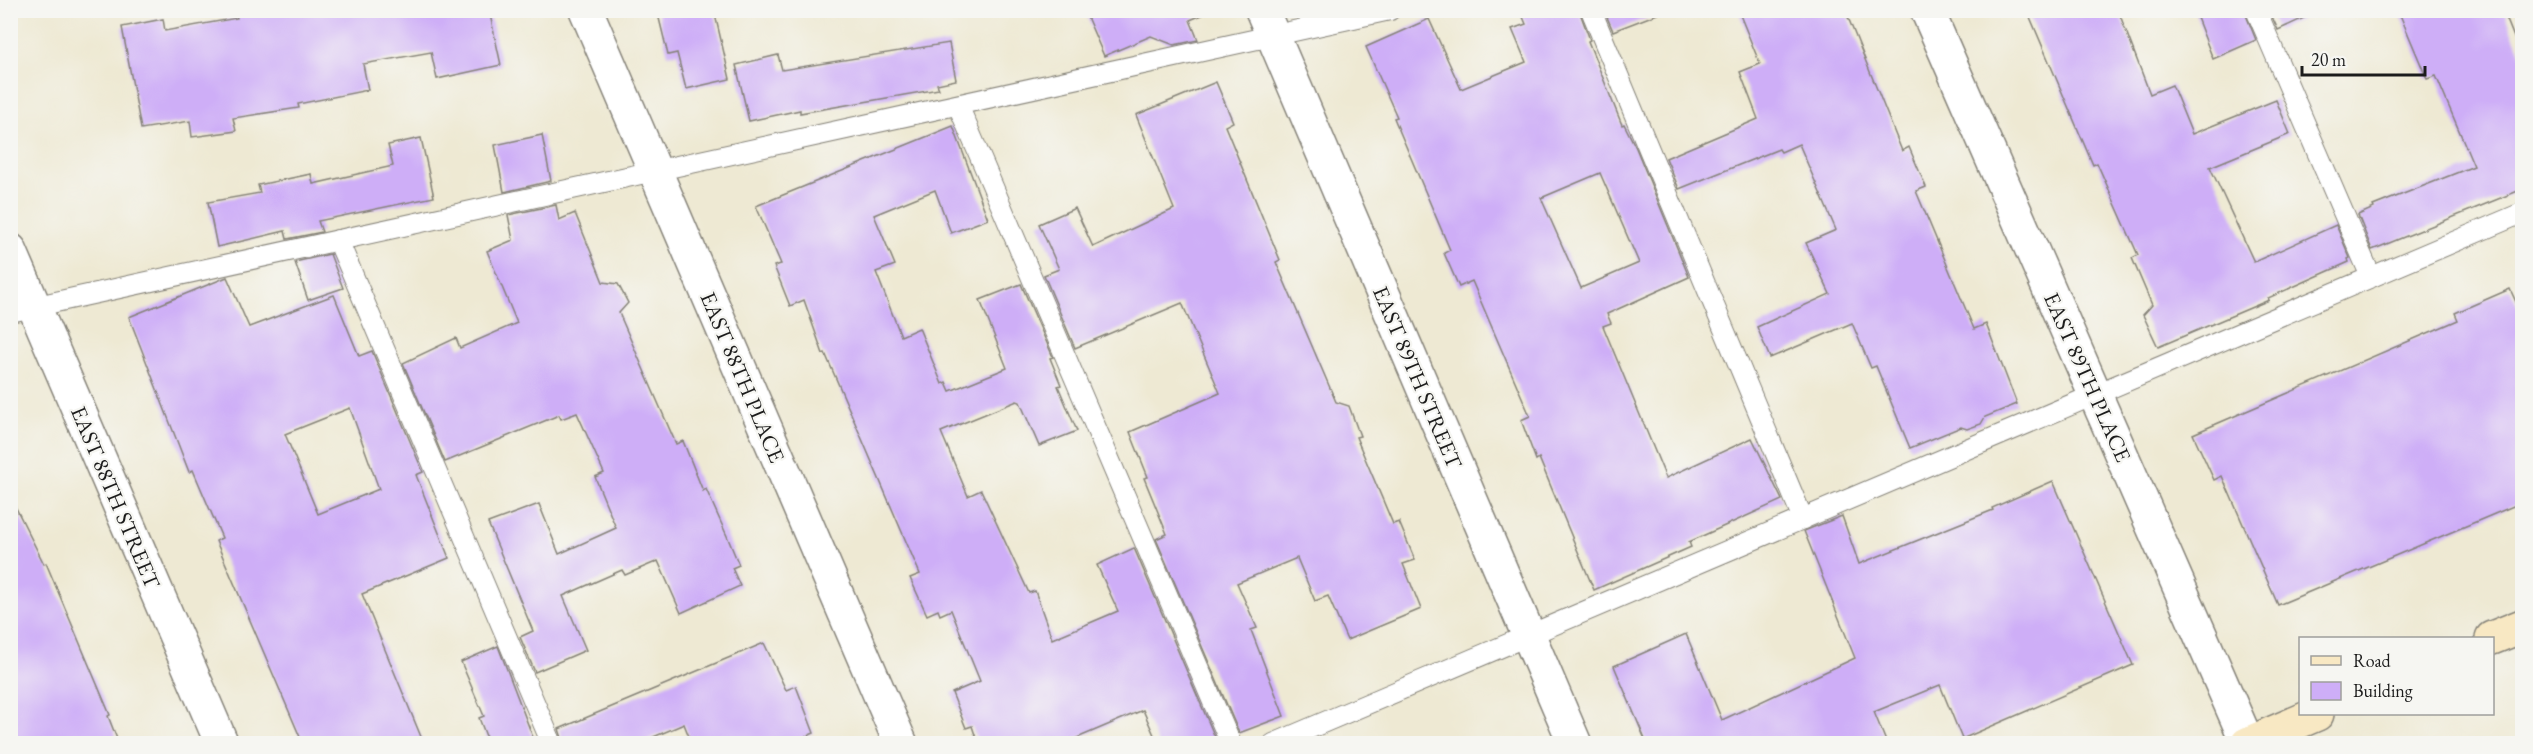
<svg xmlns="http://www.w3.org/2000/svg" width="2533" height="754" viewBox="0 0 2533 754" font-family="'EB Garamond',serif">
  <style>
    .building { fill: #ceaef7; fill-rule: evenodd }
    .lines { fill: none; stroke-linecap: round; stroke-linejoin: round }
    .service-casing { stroke: #858278; stroke-width: 22 }
    .minor-casing { stroke: #858278; stroke-width: 36 }
    .secondary-casing { stroke: #858278; stroke-width: 36 }
    .service { stroke: #fff; stroke-width: 20 }
    .minor { stroke: #fff; stroke-width: 33 }
    .secondary { stroke: #f8e8c3; stroke-width: 33 }
    .labels { text-anchor: middle; stroke-width: 4.5; stroke-linejoin: round; paint-order: stroke }
    .street-label { font-size: 22px; fill: #1c1c1c; stroke: #f6f6f2 }
  </style>
  <rect width="100%" height="100%" fill="#f6f6f2"/>
  <filter id="ink" filterUnits="userSpaceOnUse"><feTurbulence type="fractalNoise" baseFrequency=".0167" numOctaves="2"/><feDisplacementMap in="SourceGraphic" scale="12" xChannelSelector="R" yChannelSelector="G"/><feConvolveMatrix kernelMatrix="1 2 1 2 8 2 1 2 1" color-interpolation-filters="sRGB"/></filter>
  <filter id="wash" filterUnits="userSpaceOnUse"><feTurbulence type="fractalNoise" baseFrequency=".008" numOctaves="4" result="noise"/><feDisplacementMap in="SourceGraphic" scale="24" xChannelSelector="R" yChannelSelector="G"/><feGaussianBlur stdDeviation="1.35" result="paint"/><feColorMatrix in="noise" values="0 0 0 0 0 0 0 0 0 0 0 0 0 0 0 0 0 1.4 0 .05"/><feComposite in="paint" operator="in"/></filter>
  <g filter="url(#wash)">
    <rect width="100%" height="100%" fill="#eee9d3"/>
    <g id="blocks">
      <g class="building">
        <path d="M265 10H489L501 65 437 79 431 52 363 64 368 90 298 104 299 108 233 118 236 131 192 137 190 121 141 129 122 27 163 19 165 31 237 18 236 15Z"/>
        <path d="M657 10H714L730 79 686 89 677 53 668 55Z"/>
        <path d="M1084 10H1212V11L1190 20 1198 40 1174 45 1151 36 1104 56Z"/>
        <path d="M1520 10H1579L1590 40 1588 41 1622 125 1624 124 1636 148 1689 277 1607 314 1611 323 1603 326 1666 478 1752 438 1782 500 1689 542 1691 547 1594 590 1539 458 1536 460 1521 420 1530 416 1472 281 1459 287 1444 253 1450 250 1394 118 1397 117 1366 47 1429 19 1461 89 1526 62 1512 29 1526 24ZM1600 173 1639 263 1581 288 1541 198Z"/>
        <path d="M1604 10H1660V13L1613 31Z"/>
        <path d="M1738 10H1845L1902 151 1909 147 1926 187 1916 191 1974 329 1986 324 2017 404 1985 417 1981 424 1967 429 1961 427 1910 448 1876 366 1871 368 1852 323 1770 358 1757 327 1830 294 1806 243 1836 230 1799 144 1781 152 1779 149 1679 189 1666 158 1758 119 1740 72 1760 64Z"/>
        <path d="M2027 10H2118L2150 94 2172 85 2192 134 2276 100 2290 134 2210 167 2254 262 2336 225 2350 258 2348 259 2349 262 2268 298 2269 300 2158 347 2143 315 2152 305 2132 258 2138 255 2097 163 2093 165Z"/>
        <path d="M2194 10H2244L2256 40 2213 59Z"/>
        <path d="M2269 10H2321L2278 30Z"/>
        <path d="M2398 10H2503L2523 60V189L2372 250 2358 215 2374 208 2373 206 2474 166 2436 76 2427 79Z"/>
        <path d="M949 43 956 80 937 84 939 89 800 113V110L749 121 736 65 778 55 782 70Z"/>
        <path d="M1216 82 1233 122 1225 126 1280 260 1276 262 1336 402 1349 406 1360 436 1356 437 1393 524 1399 522 1415 560 1403 564 1421 609 1347 640 1328 596 1315 601 1297 558 1237 583 1257 628 1251 630 1284 716 1239 733 1156 539 1167 534 1144 478 1148 477 1130 432 1220 393 1182 303 1075 348 1044 275 1059 269 1039 224 1075 208 1093 247 1174 209 1136 115Z"/>
        <path d="M953 126 988 219 951 233 935 190 874 215 895 265 876 272 901 336 919 328 942 384 946 382 950 391 1007 368 980 300 1021 284 1053 357 1050 358 1061 385 1058 386 1077 431 1039 446 1020 402 1017 401 941 432 968 496 981 490 1029 593 1035 591 1052 639 1118 611 1097 565 1134 548 1217 742 1158 744 1143 710 1063 744H978L972 726 966 728 952 693 980 681 951 610 940 615 938 610 927 615 910 578 920 574 825 353 823 354 804 300 790 306 774 266 781 264 756 206Z"/>
        <path d="M542 135 551 181 504 192 495 145Z"/>
        <path d="M421 138 434 197 318 221 322 232 287 239 285 231 217 247 208 202 260 193 258 185 311 174 313 184 393 166 388 145Z"/>
        <path d="M556 205 559 220 575 213 603 282 618 284 628 303 619 313 676 444 683 441 703 491 706 489 727 536 739 565 732 568 740 586 681 613 658 561 625 575 622 570 563 596 586 650 535 672 520 637 533 631 488 523 539 504 559 554 616 528 595 477 604 473 577 413 561 419 559 415 445 462 403 363 456 338 460 348 517 323 487 251 513 240 508 215Z"/>
        <path d="M330 254 343 288 308 300 295 262Z"/>
        <path d="M227 277 249 327 334 295 359 356 372 351 423 472 416 475 449 558 362 594 424 744H303L216 541 222 538 193 470 189 472 129 317ZM350 408 379 489 318 514 285 434Z"/>
        <path d="M2510 289 2523 317V502L2278 605 2222 476 2214 480 2193 434 2458 320 2455 313Z"/>
        <path d="M2053 481 2133 665 1962 739 1940 685 1874 712 1887 744H1647L1614 666 1686 634 1722 720 1855 658 1804 531 1842 516 1859 564 1993 510 1992 508Z"/>
        <path d="M10 496 44 564 46 563 110 715 108 716 119 744H10Z"/>
        <path d="M764 643 786 690 796 686 814 733 788 744H692L684 724 637 744H564L559 729Z"/>
        <path d="M498 646 534 740 537 738 539 744H489L479 718 484 716 461 662Z"/>
      </g>
    </g>
  </g>
  <g filter="url(#ink)">
    <use href="#blocks" fill-opacity="0" stroke="#858278" stroke-width="1.5"/>
    <g class="lines">
      <g class="service-casing">
        <g id="service">
          <path d="M1591 10 1803 519"/>
          <path d="M2256 10 2371 277"/>
          <path d="M958 105 1231 744"/>
          <path d="M338 240 552 744"/>
          <path d="M10 312 1390 10"/>
          <path d="M1273 744 2522 213"/>
        </g>
      </g>
      <g class="minor-casing">
        <g id="minor">
          <path d="M586 10 901 744"/>
          <path d="M1262 10 1575 744"/>
          <path d="M1927 10 2248 744"/>
          <path d="M10 250 222 744"/>
        </g>
      </g>
      <g class="secondary-casing">
        <g id="secondary">
          <path d="M2492 638 2522 626"/>
          <path d="M2247 744 2317 714"/>
        </g>
      </g>
      <use href="#service" class="service"/>
      <use href="#minor" class="minor"/>
      <use href="#secondary" class="secondary"/>
    </g>
  </g>
  <g class="labels">
    <g class="street-label">
      <text transform="translate(743 377) rotate(67)" y="8">EAST 88TH PLACE</text>
      <text transform="translate(1418 377) rotate(67)" y="8">EAST 89TH STREET</text>
      <text transform="translate(2088 377) rotate(66)" y="8">EAST 89TH PLACE</text>
      <text transform="translate(116 497) rotate(67)" y="8">EAST 88TH STREET</text>
    </g>
  </g>
  <rect width="2533" height="754" fill="none" stroke="#f6f6f2" stroke-width="36"/>
  <rect x="2299" y="637" width="195" height="78" fill="#f6f6f2" stroke="#9f9f9c" stroke-width="1.5"/>
  <rect x="2311" y="656" width="30" height="9" fill="#f8e8c3" stroke="#9f9f9c" stroke-width="1.5"/>
  <text x="2353" y="667" font-size="18" fill="#1c1c1c">Road</text>
  <rect x="2311" y="682" width="30" height="18" fill="#ceaef7" stroke="#9f9f9c" stroke-width="1.5"/>
  <text x="2353" y="697" font-size="18" fill="#1c1c1c">Building</text>
  <path d="M2302 66v9h123v-9" fill="none" stroke="#1c1c1c" stroke-width="3"/>
  <text x="2311" y="66" font-size="18" fill="#1c1c1c" stroke="#f6f6f2" stroke-width="4.5" paint-order="stroke">20 m</text>
</svg>
